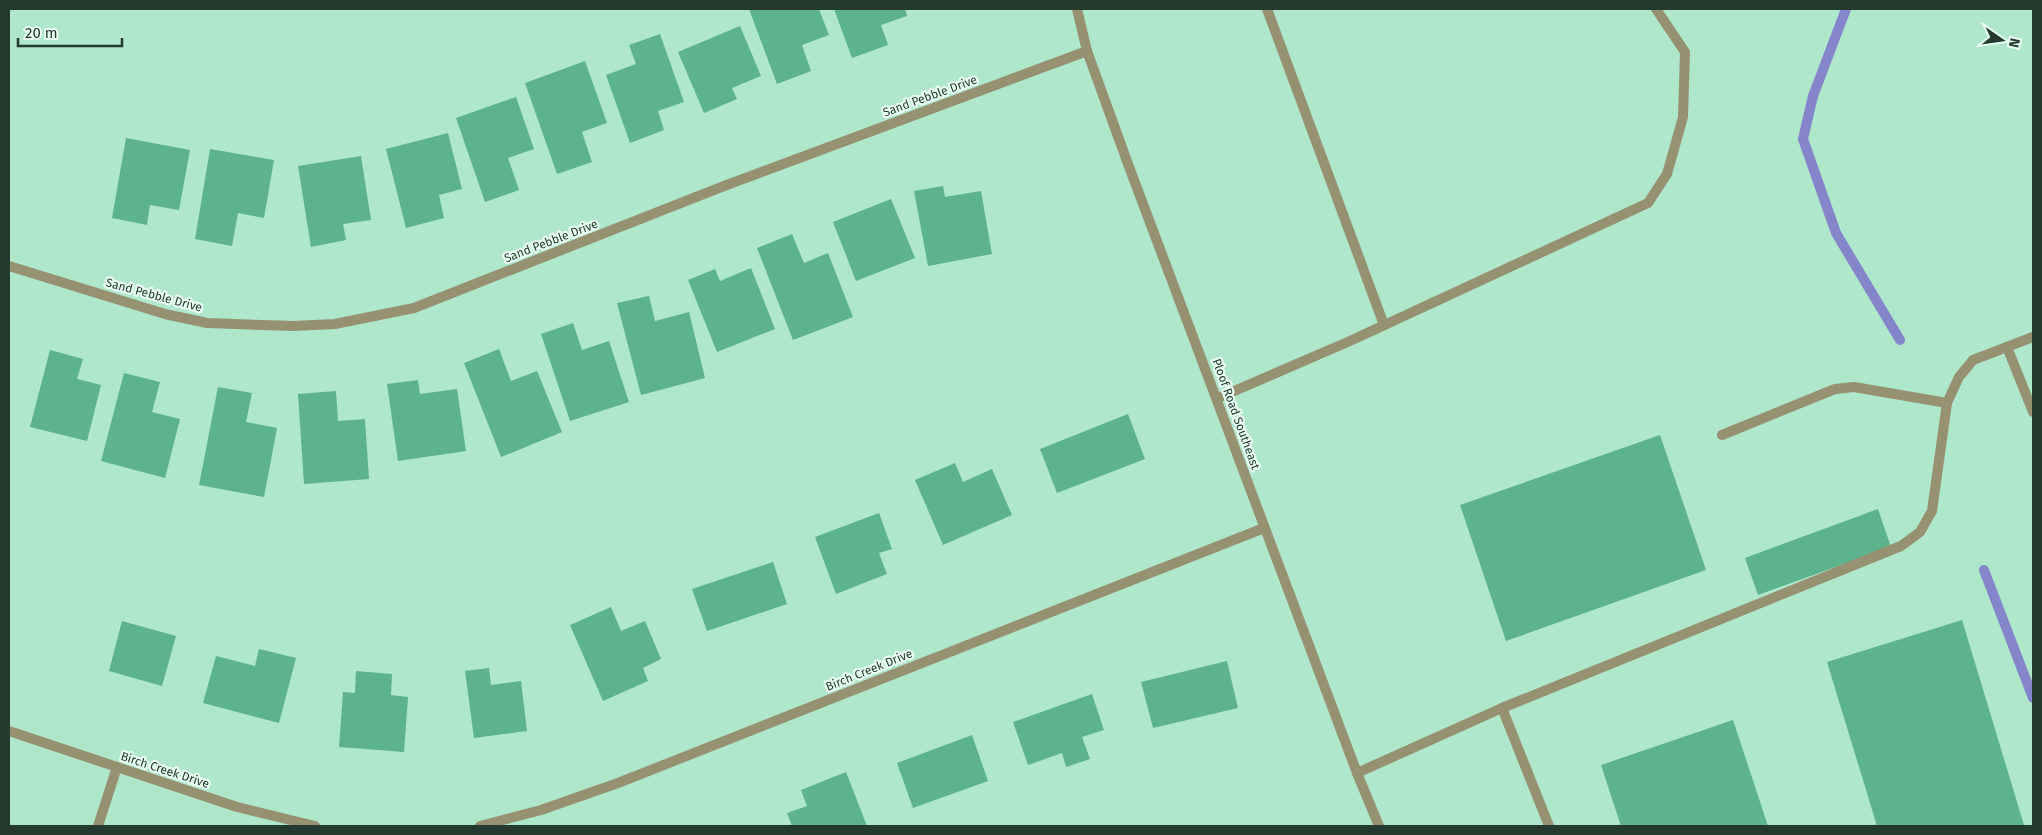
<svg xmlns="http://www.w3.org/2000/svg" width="2042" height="835" viewBox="0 0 2042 835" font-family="'Fira Sans',sans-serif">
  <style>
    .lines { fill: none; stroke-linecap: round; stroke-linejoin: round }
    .stream { stroke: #8485ca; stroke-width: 10 }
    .building { fill: #5db38c }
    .service { stroke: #959171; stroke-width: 10 }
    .minor { stroke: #959171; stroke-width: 10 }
    .tertiary { stroke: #959171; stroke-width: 10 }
    .labels { text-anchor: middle; stroke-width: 4.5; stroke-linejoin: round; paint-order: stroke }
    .street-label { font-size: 12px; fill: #243a2f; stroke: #e9fff3 }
  </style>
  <rect width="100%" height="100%" fill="#afe7cb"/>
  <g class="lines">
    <g class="stream">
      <path d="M1846 9 1813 96 1803 139 1836 233 1900 340"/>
      <path d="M1984 570 2033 698"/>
    </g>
  </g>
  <g class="building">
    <path d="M749 9H819L829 35 802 45 811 71 777 84Z"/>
    <path d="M834 9H905L907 16 881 25 888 45 852 58Z"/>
    <path d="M740 26 761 76 732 88 737 99 704 113 678 52Z"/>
    <path d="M660 34 684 102 658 111 664 130 630 143 606 75 636 64 629 45Z"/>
    <path d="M585 61 607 123 582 132 592 162 557 174 525 83Z"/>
    <path d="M516 97 534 149 508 158 519 190 485 202 456 118Z"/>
    <path d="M448 133 462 189 439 195 444 218 406 228 386 149Z"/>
    <path d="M126 138 190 150 179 210 150 205 147 225 112 218Z"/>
    <path d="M210 149 274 160 264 218 238 213 232 246 195 239Z"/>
    <path d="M361 156 371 220 343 224 346 240 311 247 298 166Z"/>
    <path d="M943 186 945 197 981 191 992 254 928 266 914 191Z"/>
    <path d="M891 199 915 258 856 281 833 222Z"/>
    <path d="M792 234 804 263 828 253 853 317 793 340 757 248Z"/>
    <path d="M751 268 775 329 717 352 688 280 715 269 720 281Z"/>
    <path d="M649 296 655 321 689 312 705 378 641 395 617 303Z"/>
    <path d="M573 323 582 350 609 341 629 402 570 421 541 334Z"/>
    <path d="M499 349 511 381 537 371 562 432 501 457 464 363Z"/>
    <path d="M50 350 83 359 77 379 101 385 87 441 30 427Z"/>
    <path d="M124 373 160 382 152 412 180 419 165 478 101 461Z"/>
    <path d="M418 380 420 394 457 389 466 451 398 461 387 384Z"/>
    <path d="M218 387 252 393 246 422 277 428 264 497 199 485Z"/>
    <path d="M336 391 338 421 365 419 369 479 304 484 298 394Z"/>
    <path d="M1128 414 1145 459 1057 493 1040 449Z"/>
    <path d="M1660 435 1706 570 1506 641 1460 505Z"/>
    <path d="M955 463 963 482 992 469 1012 515 943 545 915 480Z"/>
    <path d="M1878 509 1891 547 1758 595 1745 558Z"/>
    <path d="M879 513 892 549 879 553 887 574 836 594 815 537Z"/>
    <path d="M773 562 787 604 707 631 692 589Z"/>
    <path d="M611 607 621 631 645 621 661 659 643 668 648 681 603 701 570 625Z"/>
    <path d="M1962 620 2024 825 1877 826 1827 662Z"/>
    <path d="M122 621 176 636 162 686 109 671Z"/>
    <path d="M259 649 296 658 279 723 203 703 216 656 255 666Z"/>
    <path d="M1227 661 1238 708 1153 728 1141 682Z"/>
    <path d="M489 668 491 685 521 681 527 731 474 738 465 671Z"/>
    <path d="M356 671 392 674 391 695 408 697 404 752 339 747 343 692 355 693Z"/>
    <path d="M1092 694 1104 730 1082 737 1090 759 1066 767 1062 753 1028 765 1013 722Z"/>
    <path d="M1733 720 1768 826H1621L1601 765Z"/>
    <path d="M972 735 988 781 913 808 897 763Z"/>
    <path d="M846 772 867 826H792L787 813 807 806 801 790Z"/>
  </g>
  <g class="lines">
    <g class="service">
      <path d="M1267 9 1384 325"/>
      <path d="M2007 347 2033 412"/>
      <path d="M1218 398 1350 341 1648 203 1667 174 1683 117 1685 52 1656 9"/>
      <path d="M1722 435 1835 389 1854 387 1947 403 1959 377 1973 360 2033 337"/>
      <path d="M1502 708 1549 826"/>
      <path d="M1357 773 1502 708 1901 546 1920 532 1932 511 1947 403"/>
    </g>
    <g class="minor">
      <path d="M9 266 165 314 207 323 293 326 335 324 414 308 724 186 1087 51"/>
      <path d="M9 731 237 807 315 826"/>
      <path d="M98 826 117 767"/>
      <path d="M480 826 541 810 618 783 1264 528"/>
    </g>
    <path class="tertiary" d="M1077 9 1087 51 1128 164 1357 773 1379 826"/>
  </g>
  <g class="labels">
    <g class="street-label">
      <text transform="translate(930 96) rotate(-20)" y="4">Sand Pebble Drive</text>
      <text transform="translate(551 241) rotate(-21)" y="4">Sand Pebble Drive</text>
      <text transform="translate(154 295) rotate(15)" y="4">Sand Pebble Drive</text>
      <text transform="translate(1236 414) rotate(70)" y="4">Ploof Road Southeast</text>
      <text transform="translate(869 670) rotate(-22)" y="4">Birch Creek Drive</text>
      <text transform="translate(165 770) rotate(18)" y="4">Birch Creek Drive</text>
    </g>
  </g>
  <rect width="2042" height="835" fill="none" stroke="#243a2f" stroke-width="20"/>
  <g transform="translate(2002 40) rotate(103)" stroke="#e9fff3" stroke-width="4" paint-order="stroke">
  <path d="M0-4L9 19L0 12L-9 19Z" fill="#243a2f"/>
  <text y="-8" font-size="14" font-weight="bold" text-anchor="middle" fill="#243a2f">N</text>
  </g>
  <path d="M18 38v8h104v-8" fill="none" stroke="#243a2f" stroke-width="2.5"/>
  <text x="25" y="38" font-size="15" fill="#243a2f" stroke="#e9fff3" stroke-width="4" paint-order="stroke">20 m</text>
</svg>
